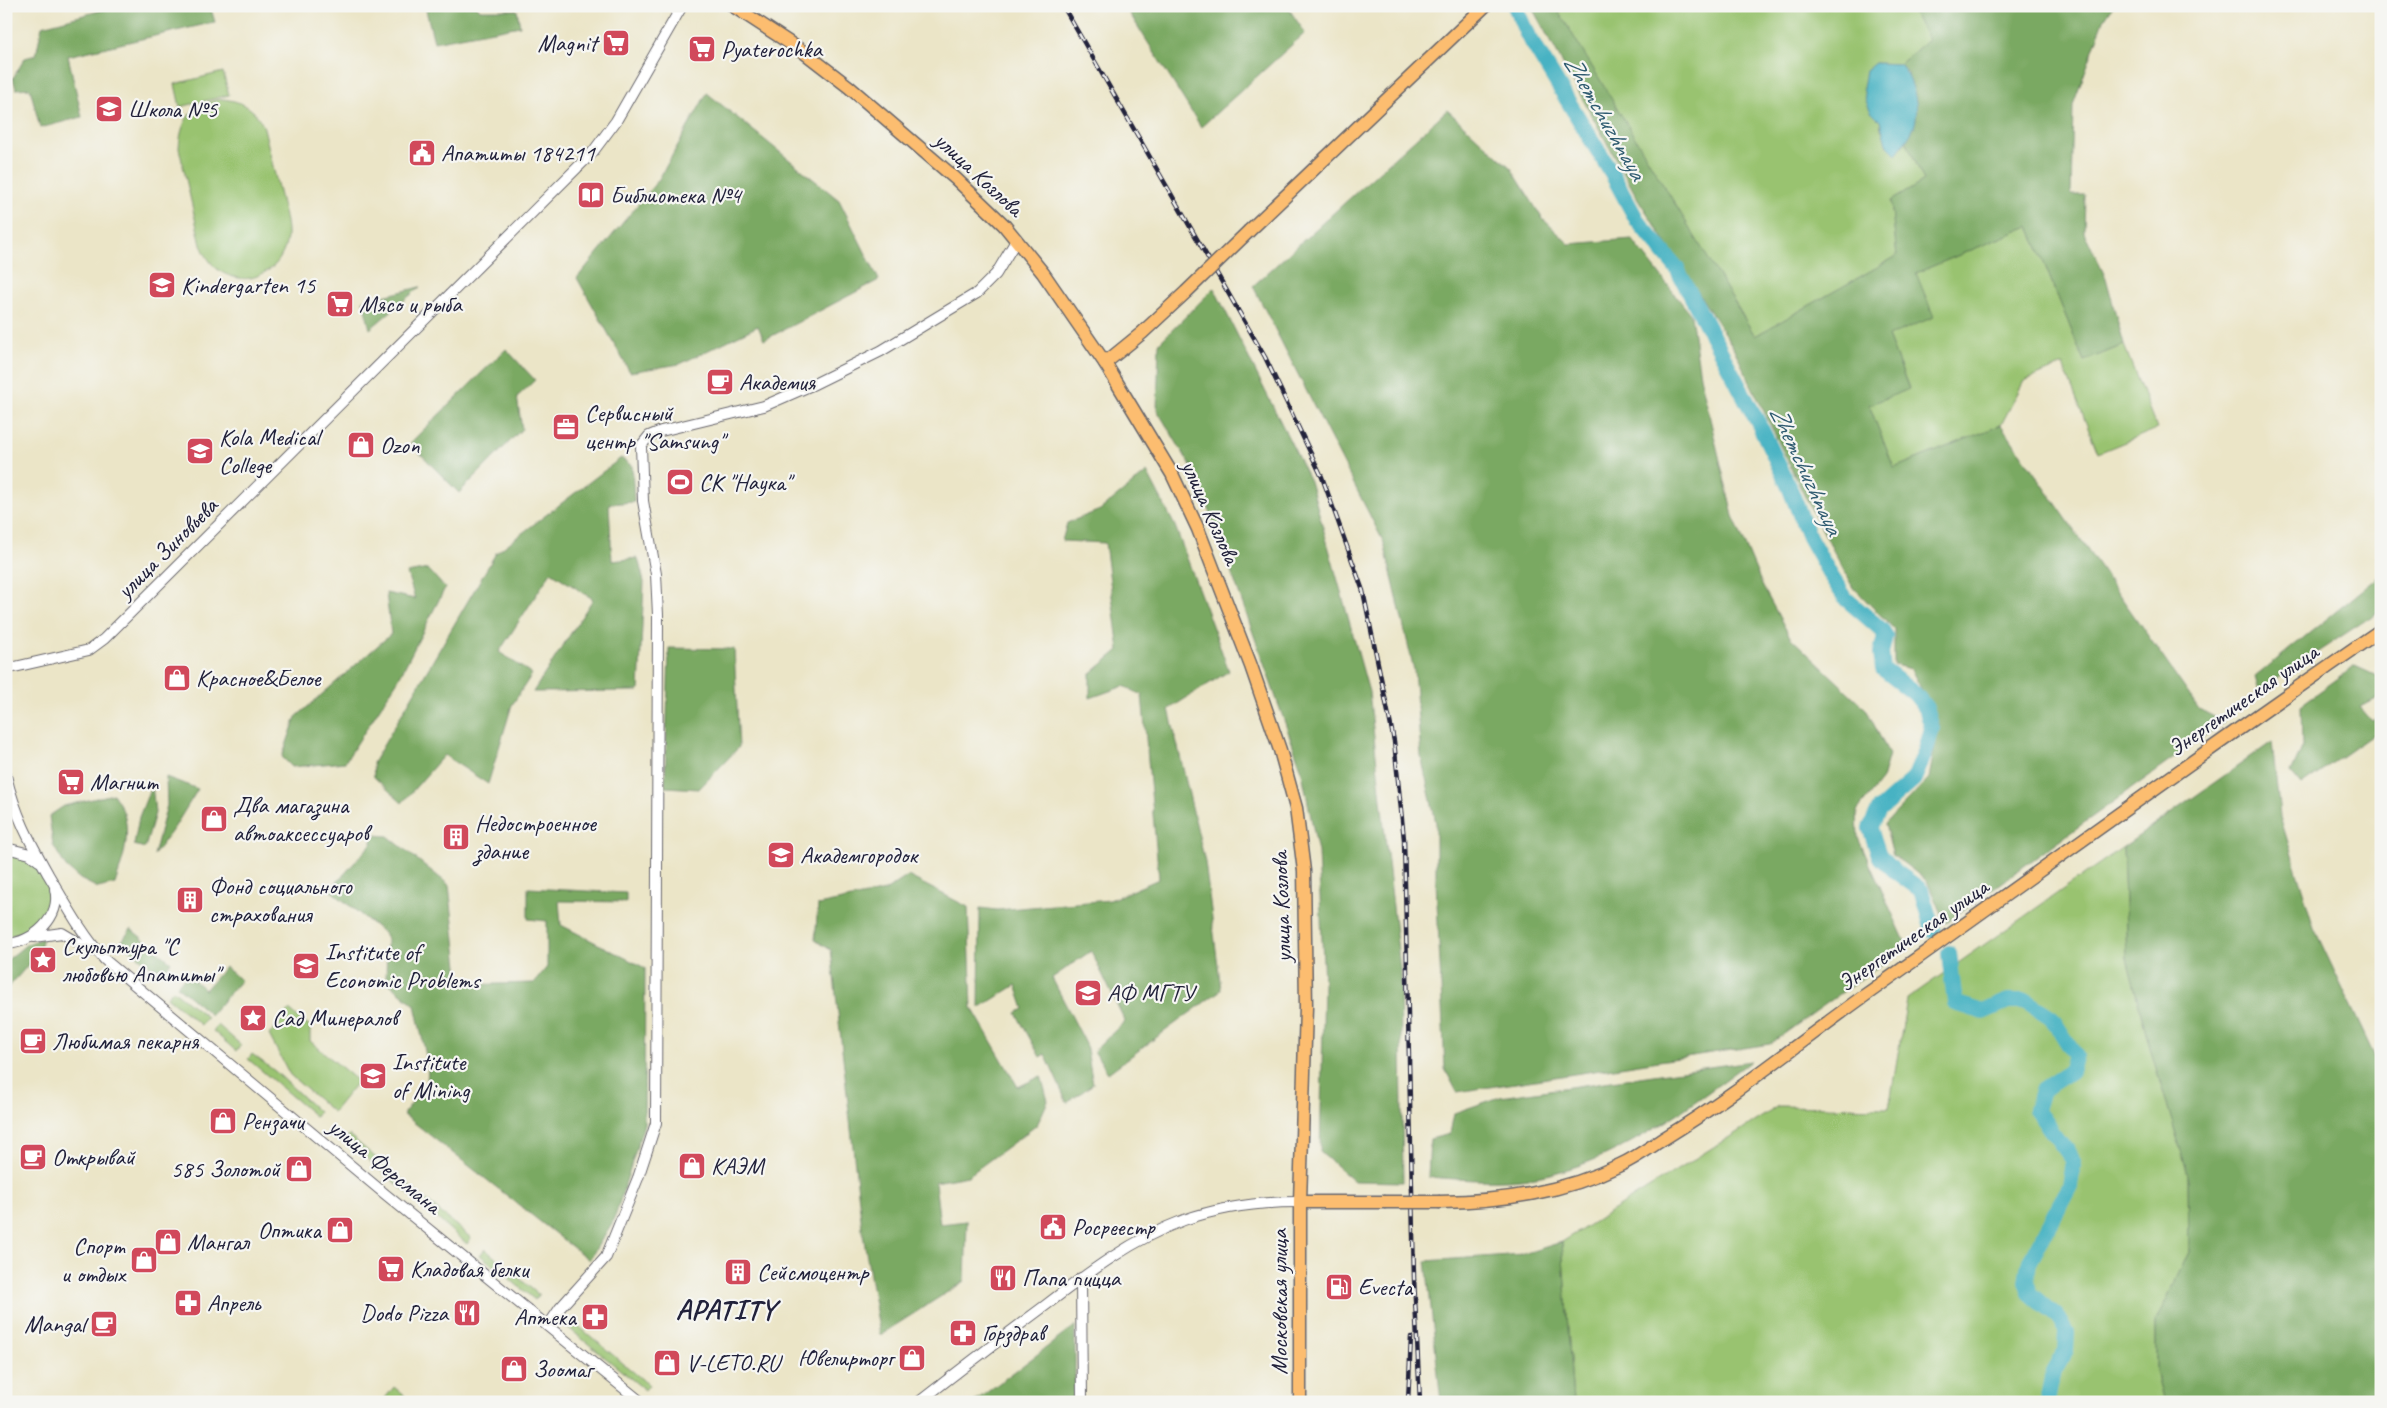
<svg xmlns="http://www.w3.org/2000/svg" width="2387" height="1408" viewBox="0 0 2387 1408" font-family="Caveat,sans-serif">
  <style>
    .green { fill: #99c370; stroke: #5e7256 }
    .forest { fill: #7aa962; stroke: #4e664e }
    .water { fill: #46b2c3; stroke: #346a7f }
    .lines { fill: none; stroke-linecap: round; stroke-linejoin: round }
    .river { stroke: #46b2c3; stroke-width: 16 }
    .minor-casing { stroke: #68666c; stroke-width: 12 }
    .major-casing { stroke: #68666c; stroke-width: 15 }
    .minor { stroke: #fff; stroke-width: 10 }
    .major { stroke: #fcbd6f; stroke-width: 12 }
    .rail-casing { stroke: #22223b; stroke-width: 4.5 }
    .rail { stroke: #f6f6f2; stroke-width: 2.5; stroke-dasharray: 8; stroke-linecap: butt }
    .major-bridge-casing { stroke: #68666c; stroke-width: 15; stroke-linecap: butt }
    .major-bridge { stroke: #fcbd6f; stroke-width: 12 }
    .labels { text-anchor: middle; stroke-width: 4.5; stroke-linejoin: round; paint-order: stroke }
    .poi-label { font-size: 24px; fill: #22223b; stroke: #f6f6f2; text-anchor: start }
    .street-label { font-size: 24px; fill: #22223b; stroke: #f6f6f2 }
    .water-label { font-size: 25px; font-style: italic; fill: #305c71; stroke: #f6f6f2 }
    .district-label { font-size: 29px; font-weight: bold; letter-spacing: 1px; fill: #22223b; stroke: #f6f6f2 }
  </style>
  <rect width="100%" height="100%" fill="#f6f6f2"/>
  <filter id="ink" filterUnits="userSpaceOnUse"><feTurbulence type="fractalNoise" baseFrequency=".02" numOctaves="2"/><feDisplacementMap in="SourceGraphic" scale="10" xChannelSelector="R" yChannelSelector="G"/><feConvolveMatrix kernelMatrix="1 2 1 2 8 2 1 2 1" color-interpolation-filters="sRGB"/></filter>
  <filter id="wash" filterUnits="userSpaceOnUse"><feTurbulence type="fractalNoise" baseFrequency=".0096" numOctaves="4" result="noise"/><feDisplacementMap in="SourceGraphic" scale="20" xChannelSelector="R" yChannelSelector="G"/><feGaussianBlur stdDeviation="1.12" result="paint"/><feColorMatrix in="noise" values="0 0 0 0 0 0 0 0 0 0 0 0 0 0 0 0 0 1.4 0 .05"/><feComposite in="paint" operator="in"/></filter>
  <g filter="url(#wash)">
    <rect width="100%" height="100%" fill="#ebe5c7"/>
    <g class="green">
      <path d="M1563 6H1910L1928 40 1900 64 1875 63 1871 112 1880 120 1881 129 1896 154 1906 141 1924 181 1891 201 1897 256 1755 336 1558 12Z"/>
      <path d="M223 72 229 95 180 107 175 84Z"/>
      <path d="M222 99C243 101 256 109 264 128 269 151 275 173 280 196 283 209 288 224 287 238 285 252 278 266 265 272 257 277 248 280 239 278 219 275 209 264 201 245L179 148C181 118 192 104 222 99Z"/>
      <path d="M2029 226 2084 361 2124 345 2157 429 2098 453 2063 365 2024 381 2001 425 1894 468 1869 405 1909 388 1888 336 1916 273Z"/>
      <path d="M2123 847 2127 958 2150 1048 2188 1174 2189 1252 2156 1322V1371L2164 1402H1573L1562 1242 1779 1106 1889 1108 1907 999Z"/>
      <path d="M6 856C61 855 64 932 6 936Z"/>
      <path d="M173 990 207 1017 201 1025 167 997Z"/>
      <path d="M289 1010 310 1026V1041L358 1081 333 1112 290 1075 269 1035Z"/>
      <path d="M218 1025 241 1045 236 1051 213 1031Z"/>
      <path d="M252 1054 276 1072 319 1112 316 1117 248 1059Z"/>
      <path d="M349 1135 471 1238 467 1244 345 1140Z"/>
      <path d="M485 1249 539 1295 535 1300 480 1255Z"/>
      <path d="M570 1319 649 1385 645 1390 565 1325Z"/>
      <path d="M394 1387 407 1398 404 1402H382Z"/>
    </g>
    <g class="forest">
      <path d="M118 6H210L215 22 68 56 82 117 40 128 30 88 16 89 13 78 25 58 36 55 42 26Z"/>
      <path d="M425 6H477L480 10H517L520 26 434 42Z"/>
      <path d="M1125 6H1287L1305 33 1201 127Z"/>
      <path d="M1531 6H1563L1559 12 1755 336 1897 256 1891 201 1924 181 1906 141 1914 127 1908 73 1900 64 1928 40 1910 6H2113L2104 20 2073 105 2071 195H2085L2084 232 2106 278 2124 345 2084 361 2029 226 1916 273 1934 317 1888 336 1909 389 1869 405 1894 468 2001 425 2199 709 2224 722 1945 923 1927 881 1893 855 1885 824 1929 778 1939 724 1911 669 1894 665V629L1852 586 1806 499 1733 347 1638 199Z"/>
      <path d="M707 93 839 200 879 280 764 340 758 326 680 364 630 372 577 278 659 179Z"/>
      <path d="M1447 110 1511 168 1542 218 1569 244 1632 239 1691 315 1700 376 1733 516 1763 587 1790 637 1866 709 1889 754 1882 779 1857 811 1858 838 1907 946 1770 1044 1457 1092 1445 1069 1436 881V823L1421 756 1414 670 1384 543 1253 286Z"/>
      <path d="M420 287 370 329 363 301Z"/>
      <path d="M1214 288 1310 481 1369 692 1400 969 1403 1182 1354 1181 1320 1152 1324 984 1318 852 1301 768 1198 478 1157 410 1159 343Z"/>
      <path d="M506 349 535 380 517 397 522 429 459 493 410 443Z"/>
      <path d="M621 458 632 466 634 502 609 504 612 561 638 558 644 582 639 691 533 692 593 599 551 572 499 652 532 674 512 705 488 784 444 755 402 803 374 777 373 763 496 553Z"/>
      <path d="M1147 472 1175 526 1229 671 1169 709 1205 862 1221 990 1108 1073 1094 1051 1125 1021 1091 951 1052 978 1086 1044 1093 1084 1067 1103 1045 1054 1040 1057 1016 1013 1024 1009 1016 985 979 1008 980 908 997 910 1110 900 1159 879 1142 695 1124 686 1090 698V674L1119 650 1105 543 1062 541 1067 523 1100 510Z"/>
      <path d="M428 569 445 588 398 680 345 762 292 767 282 757 296 717 391 634 386 593 415 599 407 573Z"/>
      <path d="M2381 575V610L2259 691 2255 677Z"/>
      <path d="M669 648 734 649 739 747 699 789 665 787Z"/>
      <path d="M2355 666 2381 678V696L2360 707 2372 721 2381 716V729L2301 785 2291 773 2302 748 2301 705Z"/>
      <path d="M2272 742 2280 816 2314 928 2381 1070V1402H2164L2156 1371V1321L2189 1252 2188 1174 2150 1048 2127 958 2123 847Z"/>
      <path d="M166 777 198 789 174 828 154 855 167 805Z"/>
      <path d="M152 784 155 813 145 848 134 845 139 817Z"/>
      <path d="M113 794C117 800 122 807 124 814 131 838 122 862 115 884L98 888 80 879 66 867 53 845 49 816 64 806Z"/>
      <path d="M373 835 388 836 449 885 460 985 534 983 547 967V921L528 919V888L626 893V902L559 901 561 925 645 968 644 1124 614 1220 589 1260 403 1114 427 1084 428 1065 415 1005 386 981 387 939 384 933 330 890 372 843Z"/>
      <path d="M908 876 968 907 972 1008 1018 1087 1041 1076 1048 1101 1037 1125 968 1176 935 1182 940 1224 967 1221 965 1281 880 1335 862 1228 831 950 815 940 818 905 885 891Z"/>
      <path d="M131 929 171 962 164 970 150 966 121 942Z"/>
      <path d="M43 938 38 954 6 990V961L27 944Z"/>
      <path d="M225 967 241 980 211 1015 177 986 187 974 205 990Z"/>
      <path d="M1751 1061C1691 1105 1627 1155 1554 1173 1513 1184 1470 1180 1428 1177L1430 1139 1450 1134 1454 1113 1500 1097Z"/>
      <path d="M1562 1242 1573 1402H1441L1426 1261 1523 1254Z"/>
      <path d="M1075 1326V1402H974Z"/>
    </g>
    <path class="water" d="M1875 63 1900 64C1913 79 1921 107 1914 127 1910 137 1902 146 1896 154L1886 144 1880 121 1871 112 1866 101 1863 88 1866 70Z"/>
    <g class="lines">
      <g class="river">
        <path d="M1515 6 1526 32 1611 172 1637 220 1676 267 1761 428 1790 489 1809 537 1831 576 1846 599 1882 630 1885 636 1881 653 1883 669 1915 694 1926 708 1932 728 1926 750 1914 779 1879 810 1870 828 1879 855 1896 872 1921 890 1933 931"/>
        <path d="M1949 953 1955 1003 1983 1012 2008 1001H2026L2051 1017 2076 1056 2071 1071 2042 1090 2036 1110 2074 1161 2070 1186 2029 1263 2026 1281 2030 1293 2059 1318 2067 1332 2066 1350 2053 1372 2047 1402"/>
      </g>
    </g>
  </g>
  <g filter="url(#ink)">
    <g class="lines">
      <g class="minor-casing">
        <g id="minor">
          <path d="M6 669 89 650 104 639 592 153 616 121 682 6"/>
          <path d="M6 776C15 814 29 840 48 874 66 904 81 933 105 960L385 1194 641 1402"/>
          <path d="M6 848 30 854 39 861"/>
          <path d="M34 937 62 933 92 951"/>
          <path d="M6 944C33 943 62 917 55 889"/>
          <path d="M1081 1278 1082 1402"/>
          <path d="M548 1326 560 1308 606 1257 638 1178 656 1123 658 615 656 574 643 501 641 446 649 436 661 431 764 406 812 385 881 351 977 293 996 274 1017 239"/>
          <path d="M919 1402C961 1369 1003 1337 1046 1305 1089 1272 1133 1239 1184 1220 1221 1207 1262 1202 1300 1202"/>
        </g>
      </g>
      <g class="major-casing">
        <g id="major">
          <path d="M733 6 805 53 849 87 956 179 1004 225 1043 273 1105 363 1172 474 1198 529 1251 666 1280 750 1296 808 1304 871 1306 1007 1300 1202V1402"/>
          <path d="M1249 231 1485 6"/>
          <path d="M1105 363 1142 333 1186 292"/>
          <path d="M1300 1202H1384"/>
          <path d="M1440 1202C1502 1201 1563 1193 1620 1165 1635 1158 1649 1148 1663 1139 1734 1096 1797 1044 1864 996 2036 874 2207 749 2381 630"/>
        </g>
      </g>
      <use href="#minor" class="minor"/>
      <use href="#major" class="major"/>
      <g class="rail-casing">
        <g id="rail">
          <path d="M1063 6 1265 357 1322 477 1363 591 1394 741 1404 839 1414 1278 1420 1402"/>
          <path d="M1408 1402 1411 1337"/>
        </g>
      </g>
      <use href="#rail" class="rail"/>
      <g class="major-bridge-casing">
        <g id="major-bridge">
          <path d="M1186 292 1249 231"/>
          <path d="M1384 1202H1440"/>
        </g>
      </g>
      <use href="#major-bridge" class="major-bridge"/>
    </g>
  </g>
  <defs>
    <g id="supermarket-square" transform="scale(1.4375)"><rect x="-9" y="-9" width="18" height="18" rx="4" fill="#d1495b" stroke="#f6f6f2"/><path d="M-6-5.5h2.5l.6 2H6L4.5 2H-2.5L-4.4-4H-6ZM-1.5 3.2a1.3 1.3 0 1 0 .1 0ZM3 3.2a1.3 1.3 0 1 0 .1 0Z" fill="#fff"/></g>
    <g id="school-square" transform="scale(1.4375)"><rect x="-9" y="-9" width="18" height="18" rx="4" fill="#d1495b" stroke="#f6f6f2"/><path d="M0-5L7-2L0 1L-7-2ZM-4 1L0 2.5L4 1V4Q0 6-4 4Z" fill="#fff"/></g>
    <g id="civic-square" transform="scale(1.4375)"><rect x="-9" y="-9" width="18" height="18" rx="4" fill="#d1495b" stroke="#f6f6f2"/><path d="M-.6-6.5H3V-4.5H.6V-3L4-1V1h2V6H-6V1h2V-1L-.6-3ZM-1.2 2.5V6h2.4V2.5Z" fill="#fff"/></g>
    <g id="library-square" transform="scale(1.4375)"><rect x="-9" y="-9" width="18" height="18" rx="4" fill="#d1495b" stroke="#f6f6f2"/><path d="M-6-4Q-3-5.5-.7-3.5V5Q-3 3-6 4ZM6-4Q3-5.5 .7-3.5V5Q3 3 6 4Z" fill="#fff"/></g>
    <g id="cafe-square" transform="scale(1.4375)"><rect x="-9" y="-9" width="18" height="18" rx="4" fill="#d1495b" stroke="#f6f6f2"/><path d="M-5.5-4.5H6V0H3Q3 3.5 0 3.5H-2.5Q-5.5 3.5-5.5 0ZM3-3.2v2h1.7v-2ZM-6 4.5H4V6H-6Z" fill="#fff"/></g>
    <g id="office-square" transform="scale(1.4375)"><rect x="-9" y="-9" width="18" height="18" rx="4" fill="#d1495b" stroke="#f6f6f2"/><path d="M-6-3h4V-5.5h4V-3h4V5H-6ZM-1-4.5V-3h2v-1.5ZM-6 0V1H6V0Z" fill="#fff"/></g>
    <g id="shop-square" transform="scale(1.4375)"><rect x="-9" y="-9" width="18" height="18" rx="4" fill="#d1495b" stroke="#f6f6f2"/><path d="M-5-2.5h2.3a2.7 3.5 0 0 1 5.4 0H5L5.5 6h-11ZM-1.5-2.5h3a1.5 2.3 0 0 0-3 0Z" fill="#fff"/></g>
    <g id="university-square" transform="scale(1.4375)"><rect x="-9" y="-9" width="18" height="18" rx="4" fill="#d1495b" stroke="#f6f6f2"/><path d="M0-5L7-2L0 1L-7-2ZM-4 1L0 2.5L4 1V4Q0 6-4 4Z" fill="#fff"/></g>
    <g id="stadium-square" transform="scale(1.4375)"><rect x="-9" y="-9" width="18" height="18" rx="4" fill="#d1495b" stroke="#f6f6f2"/><path d="M0-5a6.5 5 0 1 0 0 10a6.5 5 0 1 0 0-10ZM-3.5-1.8h7v3.6h-7Z" fill="#fff"/></g>
    <g id="building-square" transform="scale(1.4375)"><rect x="-9" y="-9" width="18" height="18" rx="4" fill="#d1495b" stroke="#f6f6f2"/><path d="M-4-6H4V6H1V3H-1V6H-4ZM-2.5-4.3h1.7v1.8h-1.7ZM.8-4.3h1.7v1.8H.8ZM-2.5-1h1.7V.8h-1.7ZM.8-1h1.7V.8H.8Z" fill="#fff"/></g>
    <g id="sight-square" transform="scale(1.4375)"><rect x="-9" y="-9" width="18" height="18" rx="4" fill="#d1495b" stroke="#f6f6f2"/><path d="M0-6L1.8-2.2L6-1.7L2.9 1.2L3.7 5.4L0 3.3L-3.7 5.4L-2.9 1.2L-6-1.7L-1.8-2.2Z" fill="#fff"/></g>
    <g id="restaurant-square" transform="scale(1.4375)"><rect x="-9" y="-9" width="18" height="18" rx="4" fill="#d1495b" stroke="#f6f6f2"/><path d="M-5-6h1v4h1v-4h1v4h1v-4h1v5L-1.5 .5V6h-2V.5L-5-1ZM5-6V6H3V1.5H1.5Q1.5-4 5-6Z" fill="#fff"/></g>
    <g id="fuel-square" transform="scale(1.4375)"><rect x="-9" y="-9" width="18" height="18" rx="4" fill="#d1495b" stroke="#f6f6f2"/><path d="M-5.5-6h7V0h2V4h1.3V-2.5L3-4.5l.8-.8L6-3V5H2.5V1h-1V6h-7ZM-4.2-4.7v3.2H.2V-4.7Z" fill="#fff"/></g>
    <g id="pharmacy-square" transform="scale(1.4375)"><rect x="-9" y="-9" width="18" height="18" rx="4" fill="#d1495b" stroke="#f6f6f2"/><path d="M-2-6h4v4h4v4h-4v4h-4v-4h-4v-4h4Z" fill="#fff"/></g>
  </defs>
  <g fill-rule="evenodd">
    <use href="#supermarket-square" x="616" y="43"/>
    <use href="#supermarket-square" x="702" y="49"/>
    <use href="#school-square" x="109" y="109"/>
    <use href="#civic-square" x="422" y="153"/>
    <use href="#library-square" x="591" y="195"/>
    <use href="#school-square" x="162" y="285"/>
    <use href="#supermarket-square" x="340" y="304"/>
    <use href="#cafe-square" x="720" y="382"/>
    <use href="#office-square" x="566" y="427"/>
    <use href="#shop-square" x="361" y="445"/>
    <use href="#university-square" x="200" y="451"/>
    <use href="#stadium-square" x="680" y="482"/>
    <use href="#shop-square" x="177" y="678"/>
    <use href="#supermarket-square" x="71" y="782"/>
    <use href="#shop-square" x="214" y="819"/>
    <use href="#building-square" x="456" y="837"/>
    <use href="#university-square" x="781" y="855"/>
    <use href="#building-square" x="190" y="900"/>
    <use href="#sight-square" x="43" y="960"/>
    <use href="#university-square" x="306" y="966"/>
    <use href="#university-square" x="1088" y="993"/>
    <use href="#sight-square" x="253" y="1018"/>
    <use href="#cafe-square" x="33" y="1041"/>
    <use href="#university-square" x="373" y="1076"/>
    <use href="#shop-square" x="223" y="1121"/>
    <use href="#cafe-square" x="33" y="1157"/>
    <use href="#shop-square" x="692" y="1166"/>
    <use href="#shop-square" x="299" y="1169"/>
    <use href="#civic-square" x="1053" y="1227"/>
    <use href="#shop-square" x="340" y="1230"/>
    <use href="#shop-square" x="168" y="1242"/>
    <use href="#shop-square" x="144" y="1260"/>
    <use href="#supermarket-square" x="391" y="1269"/>
    <use href="#building-square" x="738" y="1272"/>
    <use href="#restaurant-square" x="1003" y="1278"/>
    <use href="#fuel-square" x="1339" y="1287"/>
    <use href="#pharmacy-square" x="188" y="1303"/>
    <use href="#restaurant-square" x="467" y="1313"/>
    <use href="#pharmacy-square" x="595" y="1317"/>
    <use href="#cafe-square" x="104" y="1324"/>
    <use href="#pharmacy-square" x="963" y="1333"/>
    <use href="#shop-square" x="912" y="1358"/>
    <use href="#shop-square" x="667" y="1363"/>
    <use href="#shop-square" x="514" y="1369"/>
  </g>
  <g class="labels">
    <g class="poi-label">
      <text x="597" y="51" text-anchor="end">Magnit</text>
      <text x="721" y="57">Pyaterochka</text>
      <text x="128" y="117">Школа №5</text>
      <text x="441" y="161">Апатиты 184211</text>
      <text x="610" y="203">Библиотека №4</text>
      <text x="181" y="293">Kindergarten 15</text>
      <text x="359" y="312">Мясо и рыба</text>
      <text x="739" y="390">Академия</text>
      <text x="585" y="421">Сервисный<tspan x="585" dy="28">центр "Samsung"</tspan></text>
      <text x="219" y="445">Kola Medical<tspan x="219" dy="28">College</tspan></text>
      <text x="380" y="453">Ozon</text>
      <text x="699" y="490">СК "Наука"</text>
      <text x="196" y="686">Красное&amp;Белое</text>
      <text x="90" y="790">Магнит</text>
      <text x="233" y="813">Два магазина<tspan x="233" dy="28">автоаксессуаров</tspan></text>
      <text x="475" y="831">Недостроенное<tspan x="475" dy="28">здание</tspan></text>
      <text x="800" y="863">Академгородок</text>
      <text x="209" y="894">Фонд социального<tspan x="209" dy="28">страхования</tspan></text>
      <text x="62" y="954">Скульптура "С<tspan x="62" dy="28">любовью Апатиты"</tspan></text>
      <text x="325" y="960">Institute of<tspan x="325" dy="28">Economic Problems</tspan></text>
      <text x="1107" y="1001">АФ МГТУ</text>
      <text x="272" y="1026">Сад Минералов</text>
      <text x="52" y="1049">Любимая пекарня</text>
      <text x="392" y="1070">Institute<tspan x="392" dy="28">of Mining</tspan></text>
      <text x="242" y="1129">Рензачи</text>
      <text x="52" y="1165">Открывай</text>
      <text x="711" y="1174">КАЭМ</text>
      <text x="280" y="1177" text-anchor="end">585 Золотой</text>
      <text x="1072" y="1235">Росреестр</text>
      <text x="321" y="1238" text-anchor="end">Оптика</text>
      <text x="187" y="1250">Мангал</text>
      <text x="125" y="1254" text-anchor="end">Спорт<tspan x="125" dy="28">и отдых</tspan></text>
      <text x="410" y="1277">Кладовая белки</text>
      <text x="757" y="1280">Сейсмоцентр</text>
      <text x="1022" y="1286">Папа пицца</text>
      <text x="1358" y="1295">Evecta</text>
      <text x="207" y="1311">Апрель</text>
      <text x="448" y="1321" text-anchor="end">Dodo Pizza</text>
      <text x="576" y="1325" text-anchor="end">Аптека</text>
      <text x="85" y="1332" text-anchor="end">Mangal</text>
      <text x="982" y="1341">Горздрав</text>
      <text x="893" y="1366" text-anchor="end">Ювелирторг</text>
      <text x="686" y="1371">V-LETO.RU</text>
      <text x="533" y="1377">Зоомаг</text>
    </g>
    <g class="street-label">
      <text transform="translate(979 174) rotate(43)" y="8">улица Козлова</text>
      <text transform="translate(1211 512) rotate(66)" y="8">улица Козлова</text>
      <text transform="translate(167 548) rotate(-45)" y="8">улица Зиновьева</text>
      <text transform="translate(2243 700) rotate(-35)" y="8">Энергетическая улица</text>
      <text transform="translate(1281 907) rotate(-92)" y="8">улица Козлова</text>
      <text transform="translate(1913 935) rotate(-35)" y="8">Энергетическая улица</text>
      <text transform="translate(385 1166) rotate(39)" y="8">улица Ферсмана</text>
      <text transform="translate(1279 1302) rotate(-90)" y="8">Московская улица</text>
    </g>
    <g class="water-label">
      <text transform="translate(1606 117) rotate(60)" y="9">Zhemchuzhnaya</text>
      <text transform="translate(1807 470) rotate(65)" y="9">Zhemchuzhnaya</text>
    </g>
    <g class="district-label">
      <text x="726" y="1319">APATITY</text>
    </g>
  </g>
  <rect width="2387" height="1408" fill="none" stroke="#f6f6f2" stroke-width="25"/>
</svg>
